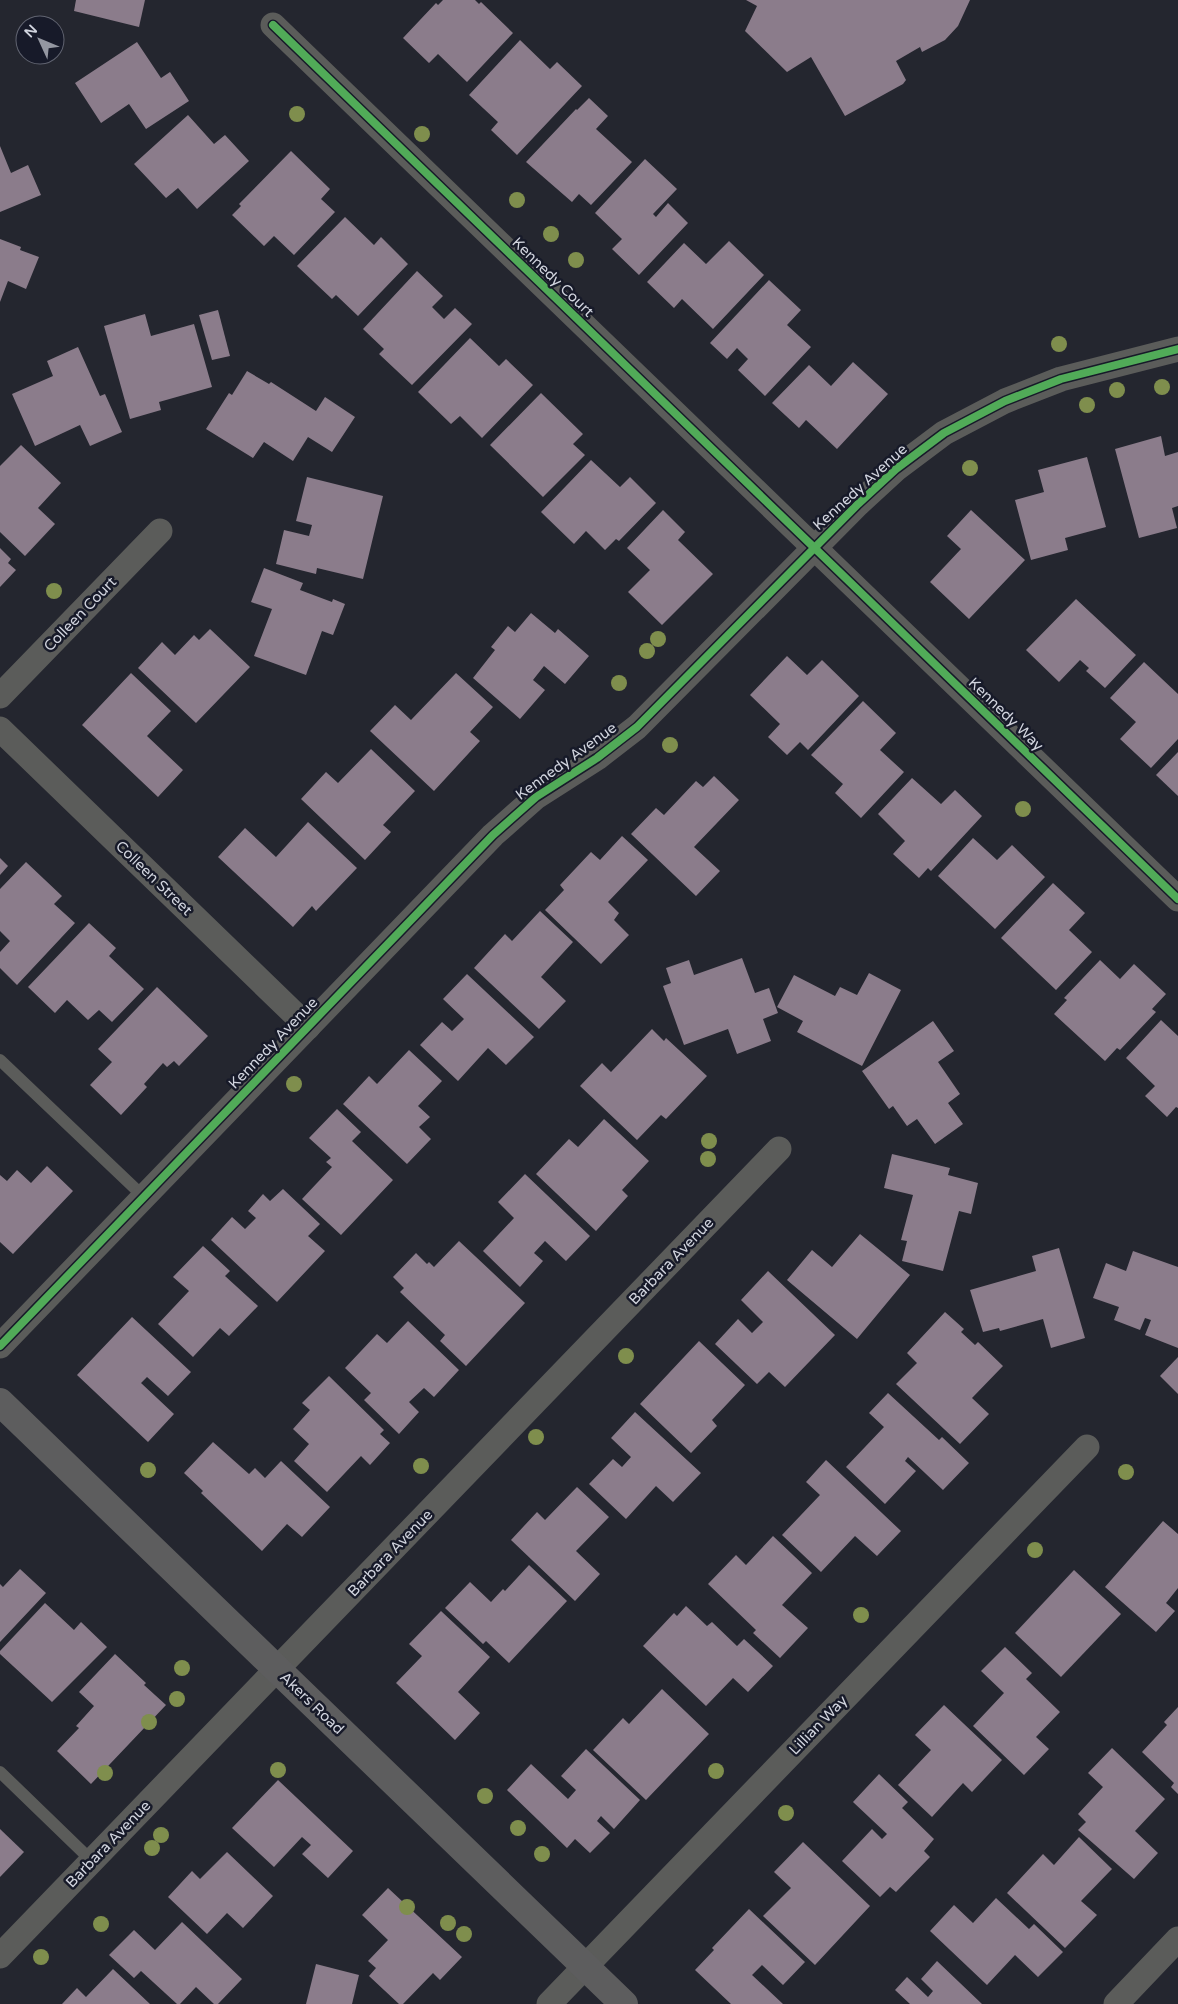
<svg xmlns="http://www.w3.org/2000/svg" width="1178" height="2004" viewBox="0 0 1178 2004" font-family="'Varela Round',sans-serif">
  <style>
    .building { fill: #8b7c8b }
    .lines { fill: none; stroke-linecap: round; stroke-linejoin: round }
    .lane { stroke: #5b5c5a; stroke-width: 12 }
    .street { stroke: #5b5c5a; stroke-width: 25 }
    .secondary { stroke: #5d5d5e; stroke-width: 28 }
    .cycleway-casing { stroke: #171a29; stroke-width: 11 }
    .cycleway { stroke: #51ab58; stroke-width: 8 }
    .tree { fill: #7f8e4d }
    .labels { text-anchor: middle; stroke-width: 5; stroke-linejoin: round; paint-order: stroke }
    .street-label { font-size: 15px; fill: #d1d4de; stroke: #171a29 }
  </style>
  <rect width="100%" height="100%" fill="#24262f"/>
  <g class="building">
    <path d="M76 0H145L139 27 74 11Z"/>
    <path d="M443 0H475L479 4 481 2 513 33 467 82 438 54 429 63 403 38 436 3 438 5Z"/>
    <path d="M746 0H970L958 26 945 40 922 52 920 47 896 61 906 80 903 84 845 116 811 57 787 72 745 31 757 6Z"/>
    <path d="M520 40 550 69 557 62 582 86 517 155 491 130 498 122 469 95Z"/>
    <path d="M137 42 161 78 170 72 189 101 146 129 129 104 101 123 75 83Z"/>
    <path d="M589 98 608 116 596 129 632 162 591 205 579 194 572 202 526 162 576 109 577 110Z"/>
    <path d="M188 115 214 144 225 135 249 161 197 209 178 188 166 198 134 164Z"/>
    <path d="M0 146 11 173 28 165 41 195 0 212Z"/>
    <path d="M291 151 330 189 321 199 335 212 294 255 274 236 264 246 232 215 241 206 239 204Z"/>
    <path d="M645 159 677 189 653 214 656 217 668 203 688 223 639 275 612 249 622 239 595 213Z"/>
    <path d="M345 217 374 245 381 237 408 264 358 316 336 295 332 299 297 266Z"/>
    <path d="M0 239 21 247 20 250 39 257 26 289 8 281 0 302Z"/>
    <path d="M729 241 764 275 713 329 682 299 674 308 647 282 684 243 706 264Z"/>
    <path d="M417 271 443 296 432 307 444 319 455 308 472 324 412 385 379 354 384 349 363 329Z"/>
    <path d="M769 280 801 310 787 325 811 347 765 396 738 370 748 359 737 348 727 359 710 343Z"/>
    <path d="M218 310 230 356 212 360 199 315Z"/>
    <path d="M145 314 151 336 194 324 212 387 159 402 161 410 130 419 104 326Z"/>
    <path d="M470 338 499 366 506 359 533 385 482 438 460 416 451 424 418 392Z"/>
    <path d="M78 347 100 396 105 394 122 432 90 446 80 425 35 446 12 394 53 376 47 361Z"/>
    <path d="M853 362 888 394 837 449 806 420 799 428 772 403 809 365 831 386Z"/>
    <path d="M247 371 269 384 271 382 316 411 325 397 355 417 332 452 308 437 293 461 264 442 253 458 206 429 229 393 232 395Z"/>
    <path d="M541 393 583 434 573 444 585 455 543 497 490 445Z"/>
    <path d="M1161 436 1165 456 1178 452V506L1172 508 1177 528 1139 538 1115 449Z"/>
    <path d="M21 445 61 483 38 508 55 524 25 556 0 532V466Z"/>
    <path d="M1087 457 1106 527 1065 538 1068 550 1031 560 1015 500 1044 492 1038 470Z"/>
    <path d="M591 460 620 487 630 477 656 503 619 541 616 539 605 550 586 531 574 544 541 512Z"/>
    <path d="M307 477 383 496 363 579 317 568 316 574 276 564 284 530 309 536 312 525 296 521Z"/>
    <path d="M663 510 685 532 678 540 713 574 662 625 628 592 650 570 627 548Z"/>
    <path d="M971 510 1025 560 969 619 930 582 961 549 947 536Z"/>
    <path d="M0 548 11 559 8 563 16 570 0 587Z"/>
    <path d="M264 568 303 583 300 590 332 602 333 599 345 604 333 635 322 631 306 675 254 656 272 609 251 602Z"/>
    <path d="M1076 599 1136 655 1105 688 1086 671 1089 668 1080 660 1059 682 1026 650Z"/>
    <path d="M531 613 555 633 558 629 589 656 565 684 544 666 533 680 545 690 520 719 473 678 495 650 491 647 508 626 515 632Z"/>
    <path d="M210 629 250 667 196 723 138 668 162 642 175 655 194 635 199 640Z"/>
    <path d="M787 656 807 675 822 660 859 696 808 750 800 742 787 755 768 737 780 724 750 695Z"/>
    <path d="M1144 662 1178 694V739L1151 768 1120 739 1136 722 1110 698Z"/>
    <path d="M131 673 171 711 147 736 183 770 158 797 82 725Z"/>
    <path d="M456 673 493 707 470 732 480 741 434 791 370 731 395 705 411 720Z"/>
    <path d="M863 701 896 733 880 750 904 772 861 818 835 793 843 784 811 755Z"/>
    <path d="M371 749 415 791 383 825 391 832 365 860 301 799 326 772 338 783Z"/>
    <path d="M1178 752V796L1156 775Z"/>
    <path d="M714 776 739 800 694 847 720 871 696 896 631 834 656 808 664 815 696 781 703 787Z"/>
    <path d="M912 778 941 804 955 790 982 816 931 871 928 868 919 878 893 854 905 841 878 814Z"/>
    <path d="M308 822 357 868 316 911 312 906 293 927 218 857 245 828 276 857Z"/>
    <path d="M622 836 648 860 608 902 619 913 614 920 629 935 601 964 545 910 564 890 560 885 591 852 600 860Z"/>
    <path d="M973 838 997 860 1012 845 1045 877 995 929 938 876Z"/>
    <path d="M0 858 8 866 0 875Z"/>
    <path d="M26 862 62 896 54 904 75 923 17 985 0 968V952L10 941 0 931V889Z"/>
    <path d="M1053 883 1085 913 1069 930 1092 952 1056 990 1001 938Z"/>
    <path d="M540 911 573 942 541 977 566 1001 539 1029 474 968 505 934 512 941Z"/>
    <path d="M89 923 116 948 109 956 144 989 112 1022 99 1010 88 1020 67 1000 55 1013 28 987Z"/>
    <path d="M742 958 755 993 769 988 778 1013 763 1019 771 1041 737 1054 728 1029 684 1045 663 986 671 983 666 968 689 960 694 975Z"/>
    <path d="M1100 960 1120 979 1134 964 1166 994 1152 1009 1156 1012 1120 1050 1117 1048 1105 1061 1054 1014 1067 1000 1064 998Z"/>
    <path d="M869 973 901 990 862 1066 797 1032 803 1021 777 1007 794 975 835 996 840 987 857 995Z"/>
    <path d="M467 974 534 1037 506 1065 488 1048 458 1081 420 1045 442 1022 452 1031 464 1019 443 999Z"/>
    <path d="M157 987 208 1036 179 1066 174 1061 167 1067 163 1063 144 1084 147 1087 121 1115 90 1085 112 1062 98 1049Z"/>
    <path d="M1161 1020 1178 1036V1108L1176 1107 1167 1117 1145 1096 1155 1086 1126 1058Z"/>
    <path d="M933 1021 954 1051 938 1062 960 1094 948 1103 963 1124 935 1144 917 1119 907 1126 893 1106 889 1109 862 1071Z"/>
    <path d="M652 1029 664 1041 666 1038 707 1076 666 1119 661 1115 637 1140 580 1086 602 1063 611 1072Z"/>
    <path d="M409 1050 442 1081 418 1106 430 1117 419 1127 431 1139 407 1164 343 1104 369 1076 377 1084Z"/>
    <path d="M337 1109 361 1132 352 1141 393 1180 341 1235 302 1199 332 1167 326 1162 331 1158 309 1138Z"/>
    <path d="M604 1119 649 1161 622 1190 628 1196 596 1231 536 1174 569 1139 578 1147Z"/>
    <path d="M892 1154 950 1168 948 1175 978 1183 971 1214 959 1211 943 1271 902 1261 907 1241 901 1240 913 1195 884 1188Z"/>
    <path d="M47 1166 73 1191 13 1254 0 1242V1175L7 1181 17 1170 31 1183Z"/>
    <path d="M525 1174 590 1236 566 1261 545 1241 534 1253 543 1261 520 1287 483 1251 514 1218 498 1202Z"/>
    <path d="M283 1189 320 1224 308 1236 325 1251 277 1302 211 1240 232 1217 245 1229 256 1218 248 1211 263 1194 270 1201Z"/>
    <path d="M860 1234 910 1275 857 1339 787 1280 812 1250 832 1267Z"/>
    <path d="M459 1241 525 1303 466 1366 440 1341 445 1335 400 1292 404 1288 393 1277 416 1253 427 1264 429 1262 434 1267Z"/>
    <path d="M203 1246 230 1271 225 1276 258 1306 229 1336 220 1328 193 1357 158 1324 189 1291 173 1277Z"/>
    <path d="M1059 1248 1085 1338 1051 1348 1043 1319 1000 1331 999 1328 983 1332 970 1290 1036 1271 1032 1256Z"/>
    <path d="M1133 1251 1178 1267V1348L1145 1335 1151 1320 1145 1318 1140 1330 1114 1320 1119 1307 1093 1298 1106 1263 1126 1271Z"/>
    <path d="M768 1271 835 1335 785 1387 769 1372 757 1384 715 1344 738 1319 752 1333 763 1322 741 1300Z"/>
    <path d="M945 1312 964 1329 961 1332 975 1345 978 1342 1003 1366 972 1398 989 1414 960 1444 896 1384 917 1363 907 1353Z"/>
    <path d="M132 1317 191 1372 168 1396 147 1377 141 1383 174 1414 148 1442 77 1375Z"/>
    <path d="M408 1321 459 1370 434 1397 424 1388 409 1402 419 1412 399 1434 364 1400 371 1393 345 1368 377 1334 387 1343Z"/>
    <path d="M699 1341 745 1385 712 1420 717 1426 691 1453 640 1404Z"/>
    <path d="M1178 1357V1394L1160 1376Z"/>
    <path d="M329 1376 384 1430 380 1434 390 1443 370 1465 361 1456 327 1492 294 1461 309 1444 293 1429 310 1410 302 1403Z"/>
    <path d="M888 1393 939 1440 942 1437 969 1463 943 1490 908 1457 905 1461 916 1471 885 1504 846 1467 884 1427 869 1413Z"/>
    <path d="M635 1412 701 1473 673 1502 656 1486 626 1519 589 1484 613 1459 622 1467 631 1457 611 1438Z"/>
    <path d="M213 1442 249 1474 255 1468 265 1478 281 1461 330 1507 302 1537 287 1524 262 1551 201 1493 203 1491 184 1473Z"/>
    <path d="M826 1460 901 1531 877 1556 855 1536 821 1572 782 1535 820 1495 806 1482Z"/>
    <path d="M577 1487 609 1517 576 1551 600 1574 575 1601 511 1540 537 1512 545 1520Z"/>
    <path d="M1163 1521 1178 1534V1588L1166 1603 1175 1611 1156 1632 1105 1587Z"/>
    <path d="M773 1536 812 1573 782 1605 808 1628 780 1658 753 1633 756 1630 708 1584 736 1555 746 1565Z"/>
    <path d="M529 1565 567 1601 509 1663 486 1641 483 1644 445 1608 470 1582 491 1602 503 1589 505 1591Z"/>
    <path d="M20 1569 46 1593 0 1642V1584L3 1587Z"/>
    <path d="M1074 1570 1121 1614 1061 1677 1015 1633Z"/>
    <path d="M45 1603 74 1630 81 1622 107 1647 52 1702 0 1654V1651Z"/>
    <path d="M686 1606 707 1626 712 1622 737 1646 744 1639 773 1666 748 1692 733 1678 706 1706 643 1646 674 1613 677 1616Z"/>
    <path d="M441 1611 490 1657 458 1692 480 1713 455 1740 396 1683 422 1656 409 1644Z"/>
    <path d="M1005 1647 1032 1673 1026 1679 1060 1712 1036 1737 1049 1749 1024 1775 973 1726 1004 1693 981 1671Z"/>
    <path d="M115 1654 146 1683 144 1685 166 1705 91 1784 57 1751 79 1728 76 1726 94 1706 79 1692Z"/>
    <path d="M662 1689 709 1734 646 1800 593 1750 623 1718 629 1724Z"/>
    <path d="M944 1705 1002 1760 972 1792 963 1783 932 1817 898 1785 931 1750 915 1735Z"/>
    <path d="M1178 1707V1794L1171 1787 1174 1783 1142 1752 1167 1725 1164 1722Z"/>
    <path d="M1112 1748 1165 1799 1135 1831 1158 1853 1134 1879 1078 1830 1086 1822 1078 1814 1103 1787 1088 1773Z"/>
    <path d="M586 1749 640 1800 614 1829 601 1816 597 1821 610 1833 590 1853 575 1839 567 1848 507 1790 531 1764 568 1799 576 1790 561 1776Z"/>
    <path d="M879 1774 908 1802 902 1808 934 1839 924 1851 930 1857 896 1892 890 1887 880 1897 842 1861 872 1829 882 1839 887 1834 853 1802Z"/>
    <path d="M278 1780 353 1851 328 1878 302 1854 311 1845 302 1837 274 1867 232 1828Z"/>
    <path d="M0 1829 24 1852 0 1877Z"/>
    <path d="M1079 1837 1112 1869 1081 1901 1097 1915 1065 1948 1007 1893 1043 1854 1054 1865Z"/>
    <path d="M803 1842 870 1906 815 1965 763 1916 791 1888 774 1872Z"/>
    <path d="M227 1852 273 1896 243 1928 227 1913 207 1934 168 1897 192 1871 200 1879Z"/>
    <path d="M388 1888 462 1957 440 1980 433 1973 403 2004H399L369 1976 376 1968 368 1961 388 1940 362 1915Z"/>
    <path d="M996 1898 1029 1929 1034 1924 1063 1952 1038 1977 1015 1955 987 1985 930 1931 954 1905 973 1923Z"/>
    <path d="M749 1909 805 1962 783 1985 762 1965 752 1975 783 2004H731L695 1970 714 1950 712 1948Z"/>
    <path d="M182 1922 242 1979 218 2004H214L196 1987 180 2004H177L141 1971 134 1978 109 1955 134 1930 155 1950Z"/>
    <path d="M937 1961 982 2004H910L895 1990 907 1977 928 1997 933 1991 921 1979Z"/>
    <path d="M316 1964 359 1975 352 2004H306Z"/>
    <path d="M113 1969 150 2004H62L77 1988 86 1997Z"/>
  </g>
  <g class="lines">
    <g class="lane">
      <path d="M0 1060 144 1197"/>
      <path d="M0 1772 92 1861"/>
    </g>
    <g class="street">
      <path d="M273 25 1178 899"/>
      <path d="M0 696 160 531"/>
      <path d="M0 729 308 1027"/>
      <path d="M0 1346 493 835 536 797 597 758 637 727 858 504 896 469 944 433 1005 401 1061 379 1178 349"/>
      <path d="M0 1956 779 1149"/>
      <path d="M549 2004 1087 1447"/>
      <path d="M1116 2004 1178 1939"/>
    </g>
    <path class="secondary" d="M0 1402 624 2004"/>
    <g class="cycleway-casing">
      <g id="cycleway">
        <path d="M273 25 1178 899"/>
        <path d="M0 1346 493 835 536 797 597 758 637 727 858 504 896 469 944 433 1005 401 1061 379 1178 349"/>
      </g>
    </g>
    <use href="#cycleway" class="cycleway"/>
  </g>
  <g class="tree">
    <circle cx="297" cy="114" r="8"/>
    <circle cx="422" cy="134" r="8"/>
    <circle cx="517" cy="200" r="8"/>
    <circle cx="551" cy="234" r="8"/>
    <circle cx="576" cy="260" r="8"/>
    <circle cx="1059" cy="344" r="8"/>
    <circle cx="1162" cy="387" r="8"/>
    <circle cx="1117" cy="390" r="8"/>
    <circle cx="1087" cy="405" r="8"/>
    <circle cx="970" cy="468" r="8"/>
    <circle cx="54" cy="591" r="8"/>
    <circle cx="658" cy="639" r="8"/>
    <circle cx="647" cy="651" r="8"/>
    <circle cx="619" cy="683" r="8"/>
    <circle cx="670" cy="745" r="8"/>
    <circle cx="1023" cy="809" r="8"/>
    <circle cx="294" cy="1084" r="8"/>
    <circle cx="709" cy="1141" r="8"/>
    <circle cx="708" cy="1159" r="8"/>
    <circle cx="626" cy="1356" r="8"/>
    <circle cx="536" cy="1437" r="8"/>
    <circle cx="421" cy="1466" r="8"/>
    <circle cx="148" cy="1470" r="8"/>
    <circle cx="1126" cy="1472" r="8"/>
    <circle cx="1035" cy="1550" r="8"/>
    <circle cx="861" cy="1615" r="8"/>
    <circle cx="182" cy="1668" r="8"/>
    <circle cx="177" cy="1699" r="8"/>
    <circle cx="149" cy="1722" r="8"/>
    <circle cx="278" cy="1770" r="8"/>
    <circle cx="716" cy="1771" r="8"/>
    <circle cx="105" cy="1773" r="8"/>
    <circle cx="485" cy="1796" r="8"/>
    <circle cx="786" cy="1813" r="8"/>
    <circle cx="518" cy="1828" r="8"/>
    <circle cx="161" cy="1835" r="8"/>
    <circle cx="152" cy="1848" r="8"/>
    <circle cx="542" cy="1854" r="8"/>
    <circle cx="407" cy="1907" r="8"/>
    <circle cx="448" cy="1923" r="8"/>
    <circle cx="101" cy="1924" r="8"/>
    <circle cx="464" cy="1934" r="8"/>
    <circle cx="41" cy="1957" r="8"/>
  </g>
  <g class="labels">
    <g class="street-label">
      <text transform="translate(553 277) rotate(44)" y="5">Kennedy Court</text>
      <text transform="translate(860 487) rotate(-42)" y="5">Kennedy Avenue</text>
      <text transform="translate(80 614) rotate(-46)" y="5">Colleen Court</text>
      <text transform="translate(1006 714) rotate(44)" y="5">Kennedy Way</text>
      <text transform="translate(566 761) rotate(-36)" y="5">Kennedy Avenue</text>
      <text transform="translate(154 878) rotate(44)" y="5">Colleen Street</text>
      <text transform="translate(273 1043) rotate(-46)" y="5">Kennedy Avenue</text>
      <text transform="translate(671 1261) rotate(-46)" y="5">Barbara Avenue</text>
      <text transform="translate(390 1553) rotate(-46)" y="5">Barbara Avenue</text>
      <text transform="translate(312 1703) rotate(44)" y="5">Akers Road</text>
      <text transform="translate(818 1725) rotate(-46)" y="5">Lillian Way</text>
      <text transform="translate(108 1844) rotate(-46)" y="5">Barbara Avenue</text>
    </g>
  </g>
  <g transform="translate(40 40) rotate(314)"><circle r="24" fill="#171a29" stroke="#616471"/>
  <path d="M0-4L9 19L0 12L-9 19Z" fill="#9497a1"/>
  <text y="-8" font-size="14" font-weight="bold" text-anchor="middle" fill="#d1d4de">N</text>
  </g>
</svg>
